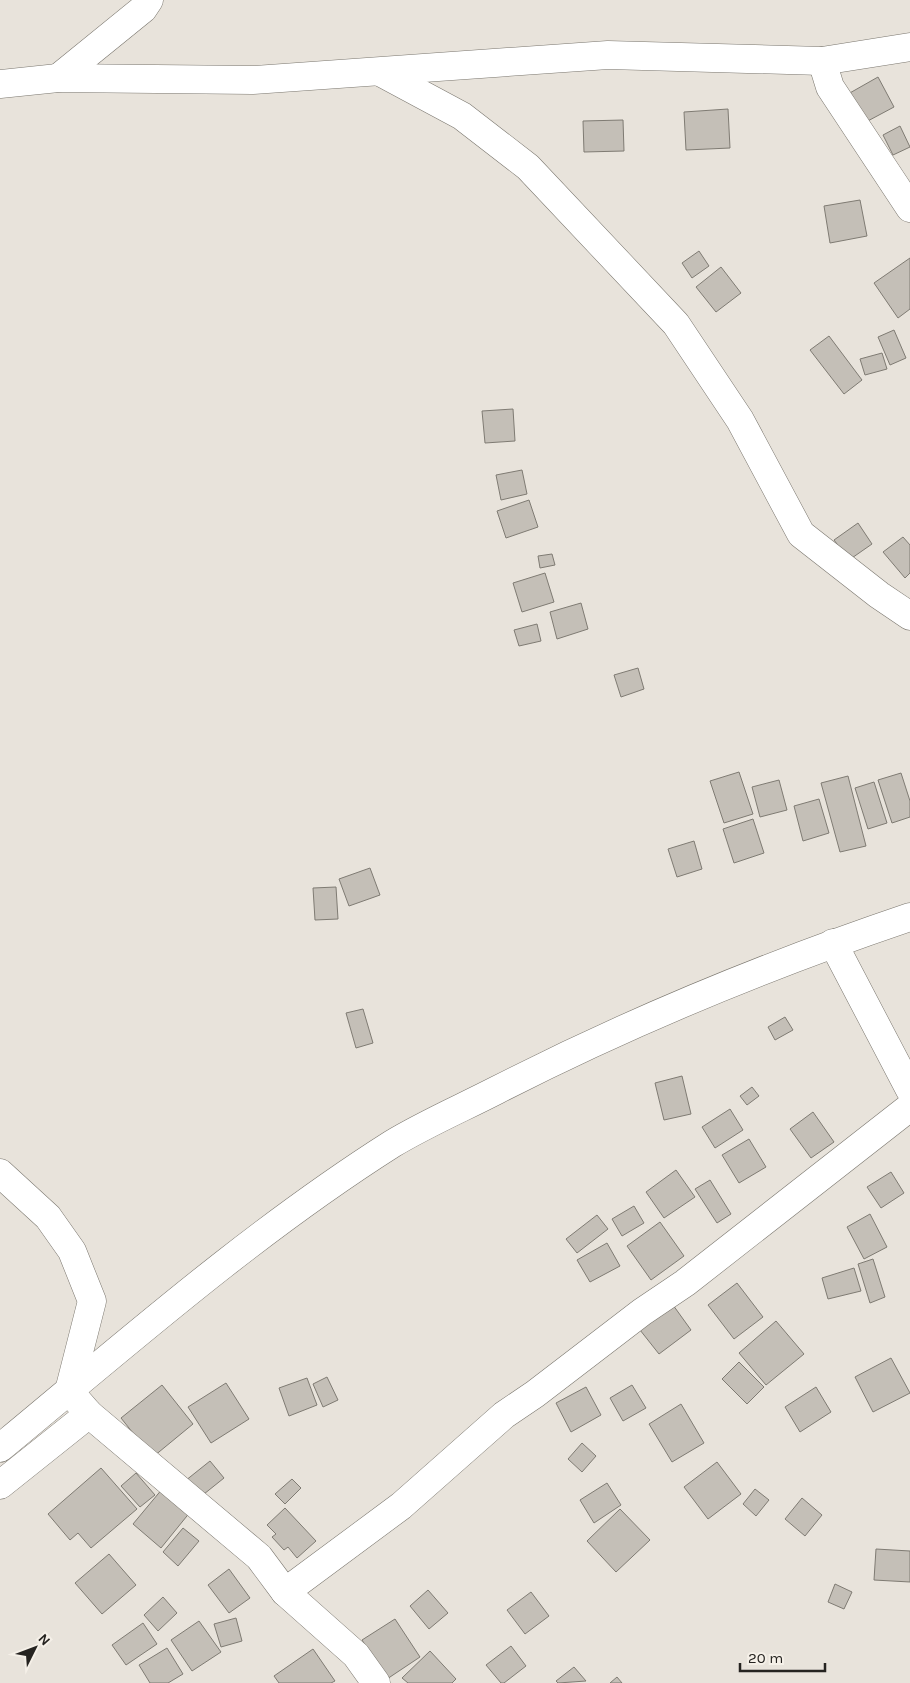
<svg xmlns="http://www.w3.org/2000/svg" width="910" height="1683" viewBox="0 0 910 1683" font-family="Karla,sans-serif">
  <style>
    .building { fill: #c4bfb7; stroke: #7f7b73 }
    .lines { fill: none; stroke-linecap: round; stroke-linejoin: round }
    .minor-casing { stroke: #7a766e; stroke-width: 29 }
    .highway-casing { stroke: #7a766e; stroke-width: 29 }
    .minor { stroke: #fff; stroke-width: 28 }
    .highway { stroke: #fff; stroke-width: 28 }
  </style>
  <rect width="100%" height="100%" fill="#e8e3db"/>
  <g class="building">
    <path d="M878 77 894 107 864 123 848 94Z"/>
    <path d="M728 109 730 148 686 150 684 112Z"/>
    <path d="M623 120 624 151 584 152 583 121Z"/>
    <path d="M900 126 910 147 893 155 883 135Z"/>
    <path d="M860 200 867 236 830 243 824 206Z"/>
    <path d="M699 251 709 266 692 278 682 263Z"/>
    <path d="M910 258V309L898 318 874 283Z"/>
    <path d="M721 267 741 293 716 312 696 287Z"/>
    <path d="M894 330 906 358 890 365 878 337Z"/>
    <path d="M829 336 862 380 844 394 810 350Z"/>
    <path d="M882 353 887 369 865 375 860 359Z"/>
    <path d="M513 409 515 441 485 443 482 411Z"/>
    <path d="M522 470 527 494 501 500 496 475Z"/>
    <path d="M529 500 538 527 506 538 497 511Z"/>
    <path d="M858 523 872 544 849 560 834 540Z"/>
    <path d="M903 537 910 545V573L905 578 883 552Z"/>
    <path d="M552 554 555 565 540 568 538 556Z"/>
    <path d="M545 573 554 602 522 612 513 583Z"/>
    <path d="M581 603 588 629 557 639 550 612Z"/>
    <path d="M537 624 541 641 519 646 514 630Z"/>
    <path d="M638 668 644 689 621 697 614 675Z"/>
    <path d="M739 772 753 814 724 823 710 781Z"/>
    <path d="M901 773 910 801V817L892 823 878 780Z"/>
    <path d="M848 776 866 846 840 852 821 783Z"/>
    <path d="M779 780 787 810 760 817 752 787Z"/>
    <path d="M874 782 887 823 868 829 855 788Z"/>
    <path d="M819 799 829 833 803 841 794 806Z"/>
    <path d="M753 819 764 853 734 863 723 829Z"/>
    <path d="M694 841 702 869 677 877 668 849Z"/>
    <path d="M370 868 380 895 349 906 339 879Z"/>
    <path d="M336 887 338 919 315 920 313 888Z"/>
    <path d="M363 1009 373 1043 356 1048 346 1013Z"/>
    <path d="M785 1017 793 1030 775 1040 768 1027Z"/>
    <path d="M682 1076 691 1114 664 1120 655 1083Z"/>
    <path d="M752 1087 759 1096 747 1105 740 1096Z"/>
    <path d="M730 1109 743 1130 715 1148 702 1127Z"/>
    <path d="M813 1112 834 1142 811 1158 790 1129Z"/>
    <path d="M749 1139 766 1167 739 1183 722 1155Z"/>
    <path d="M676 1170 695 1197 664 1218 646 1192Z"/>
    <path d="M891 1172 904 1193 881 1208 867 1187Z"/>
    <path d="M710 1180 731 1214 717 1223 695 1189Z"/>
    <path d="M634 1206 644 1223 622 1236 612 1219Z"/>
    <path d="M870 1214 887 1247 864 1259 847 1227Z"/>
    <path d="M597 1215 608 1229 577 1253 566 1239Z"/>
    <path d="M660 1222 684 1256 651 1280 627 1246Z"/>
    <path d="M607 1243 620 1266 590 1282 577 1260Z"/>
    <path d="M873 1259 885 1297 870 1303 858 1264Z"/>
    <path d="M854 1268 861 1291 828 1299 822 1278Z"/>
    <path d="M737 1283 763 1317 734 1339 708 1305Z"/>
    <path d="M673 1305 691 1330 659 1354 640 1330Z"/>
    <path d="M776 1321 804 1354 766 1385 739 1353Z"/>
    <path d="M891 1358 910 1393 873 1412 855 1377Z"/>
    <path d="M739 1362 764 1387 747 1404 722 1379Z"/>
    <path d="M327 1377 338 1400 323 1407 313 1384Z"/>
    <path d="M307 1378 317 1405 289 1416 279 1388Z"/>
    <path d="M226 1383 249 1419 211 1443 188 1407Z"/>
    <path d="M162 1385 193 1424 148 1461 141 1443 121 1418Z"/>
    <path d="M632 1385 646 1408 623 1421 610 1398Z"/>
    <path d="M586 1387 601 1415 571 1432 556 1403Z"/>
    <path d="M816 1387 831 1412 800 1432 785 1407Z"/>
    <path d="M681 1404 704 1443 672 1462 649 1424Z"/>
    <path d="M582 1443 596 1456 582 1472 568 1459Z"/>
    <path d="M210 1461 224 1478 199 1498 185 1481Z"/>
    <path d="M717 1462 741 1494 708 1519 684 1487Z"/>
    <path d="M101 1468 137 1509 91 1548 78 1533 70 1540 48 1514Z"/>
    <path d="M136 1473 155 1495 140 1507 121 1486Z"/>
    <path d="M292 1479 301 1488 285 1504 275 1494Z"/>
    <path d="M607 1483 621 1505 594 1523 580 1500Z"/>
    <path d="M163 1488 191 1511 161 1548 133 1524Z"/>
    <path d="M755 1489 769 1500 756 1516 743 1504Z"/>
    <path d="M802 1498 822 1515 805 1536 785 1519Z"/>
    <path d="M285 1508 316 1541 297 1558 288 1547 284 1550 272 1537 276 1534 267 1525Z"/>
    <path d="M620 1509 650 1540 616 1572 587 1541Z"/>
    <path d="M183 1528 199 1541 178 1566 163 1552Z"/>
    <path d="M876 1549 910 1551V1582L874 1580Z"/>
    <path d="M109 1554 136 1585 102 1614 75 1583Z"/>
    <path d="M229 1569 250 1598 229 1613 208 1585Z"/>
    <path d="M835 1584 852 1592 844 1609 828 1602Z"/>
    <path d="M428 1590 448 1613 429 1629 410 1606Z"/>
    <path d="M531 1592 549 1616 525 1634 507 1610Z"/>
    <path d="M163 1597 177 1613 158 1631 144 1615Z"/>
    <path d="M236 1618 242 1641 221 1647 214 1624Z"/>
    <path d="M395 1619 420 1657 387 1679 362 1640Z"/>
    <path d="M199 1621 221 1652 192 1671 171 1640Z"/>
    <path d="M143 1623 157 1644 126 1665 112 1645Z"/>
    <path d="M511 1646 526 1666 504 1683H501L486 1665Z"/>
    <path d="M167 1648 183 1674 168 1683H150L139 1665Z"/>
    <path d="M313 1649 335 1681 331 1683H279L274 1676Z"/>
    <path d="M430 1651 456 1679 452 1683H408L402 1678Z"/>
    <path d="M574 1667 586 1681 558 1683 556 1681Z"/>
    <path d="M617 1677 622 1683H610Z"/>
  </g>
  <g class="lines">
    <g class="minor-casing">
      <g id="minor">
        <path d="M822 61 830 87 910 208"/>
        <path d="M380 72 462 116 528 167 676 324 740 420 801 534 879 595 910 616"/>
        <path d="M58 78 143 9 149 0"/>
        <path d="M0 84 58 78 253 80 608 55 822 61 910 47"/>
        <path d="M833 943 910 1090"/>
        <path d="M0 1173 48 1217 72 1251 92 1301 69 1391 89 1414 259 1557 285 1592 356 1655 376 1683"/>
        <path d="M0 1485 89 1414"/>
        <path d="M285 1592 401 1506 504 1415 535 1394 642 1312 685 1283 910 1107"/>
      </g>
    </g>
    <g class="highway-casing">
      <path id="highway" d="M0 1448C127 1343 252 1233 392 1144 425 1124 462 1108 497 1090 630 1022 768 965 910 917"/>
    </g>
    <use href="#minor" class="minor"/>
    <use href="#highway" class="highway"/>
  </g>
  <g transform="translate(35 1648) rotate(48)" stroke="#f5f0e8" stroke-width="4" paint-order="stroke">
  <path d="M0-4L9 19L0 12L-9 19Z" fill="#252320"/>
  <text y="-8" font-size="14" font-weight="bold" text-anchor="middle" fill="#252320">N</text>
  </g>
  <path d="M740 1663v8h85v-8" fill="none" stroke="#252320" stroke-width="2.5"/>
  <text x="748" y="1663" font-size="15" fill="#252320" stroke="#f5f0e8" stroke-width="4" paint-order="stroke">20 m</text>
</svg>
